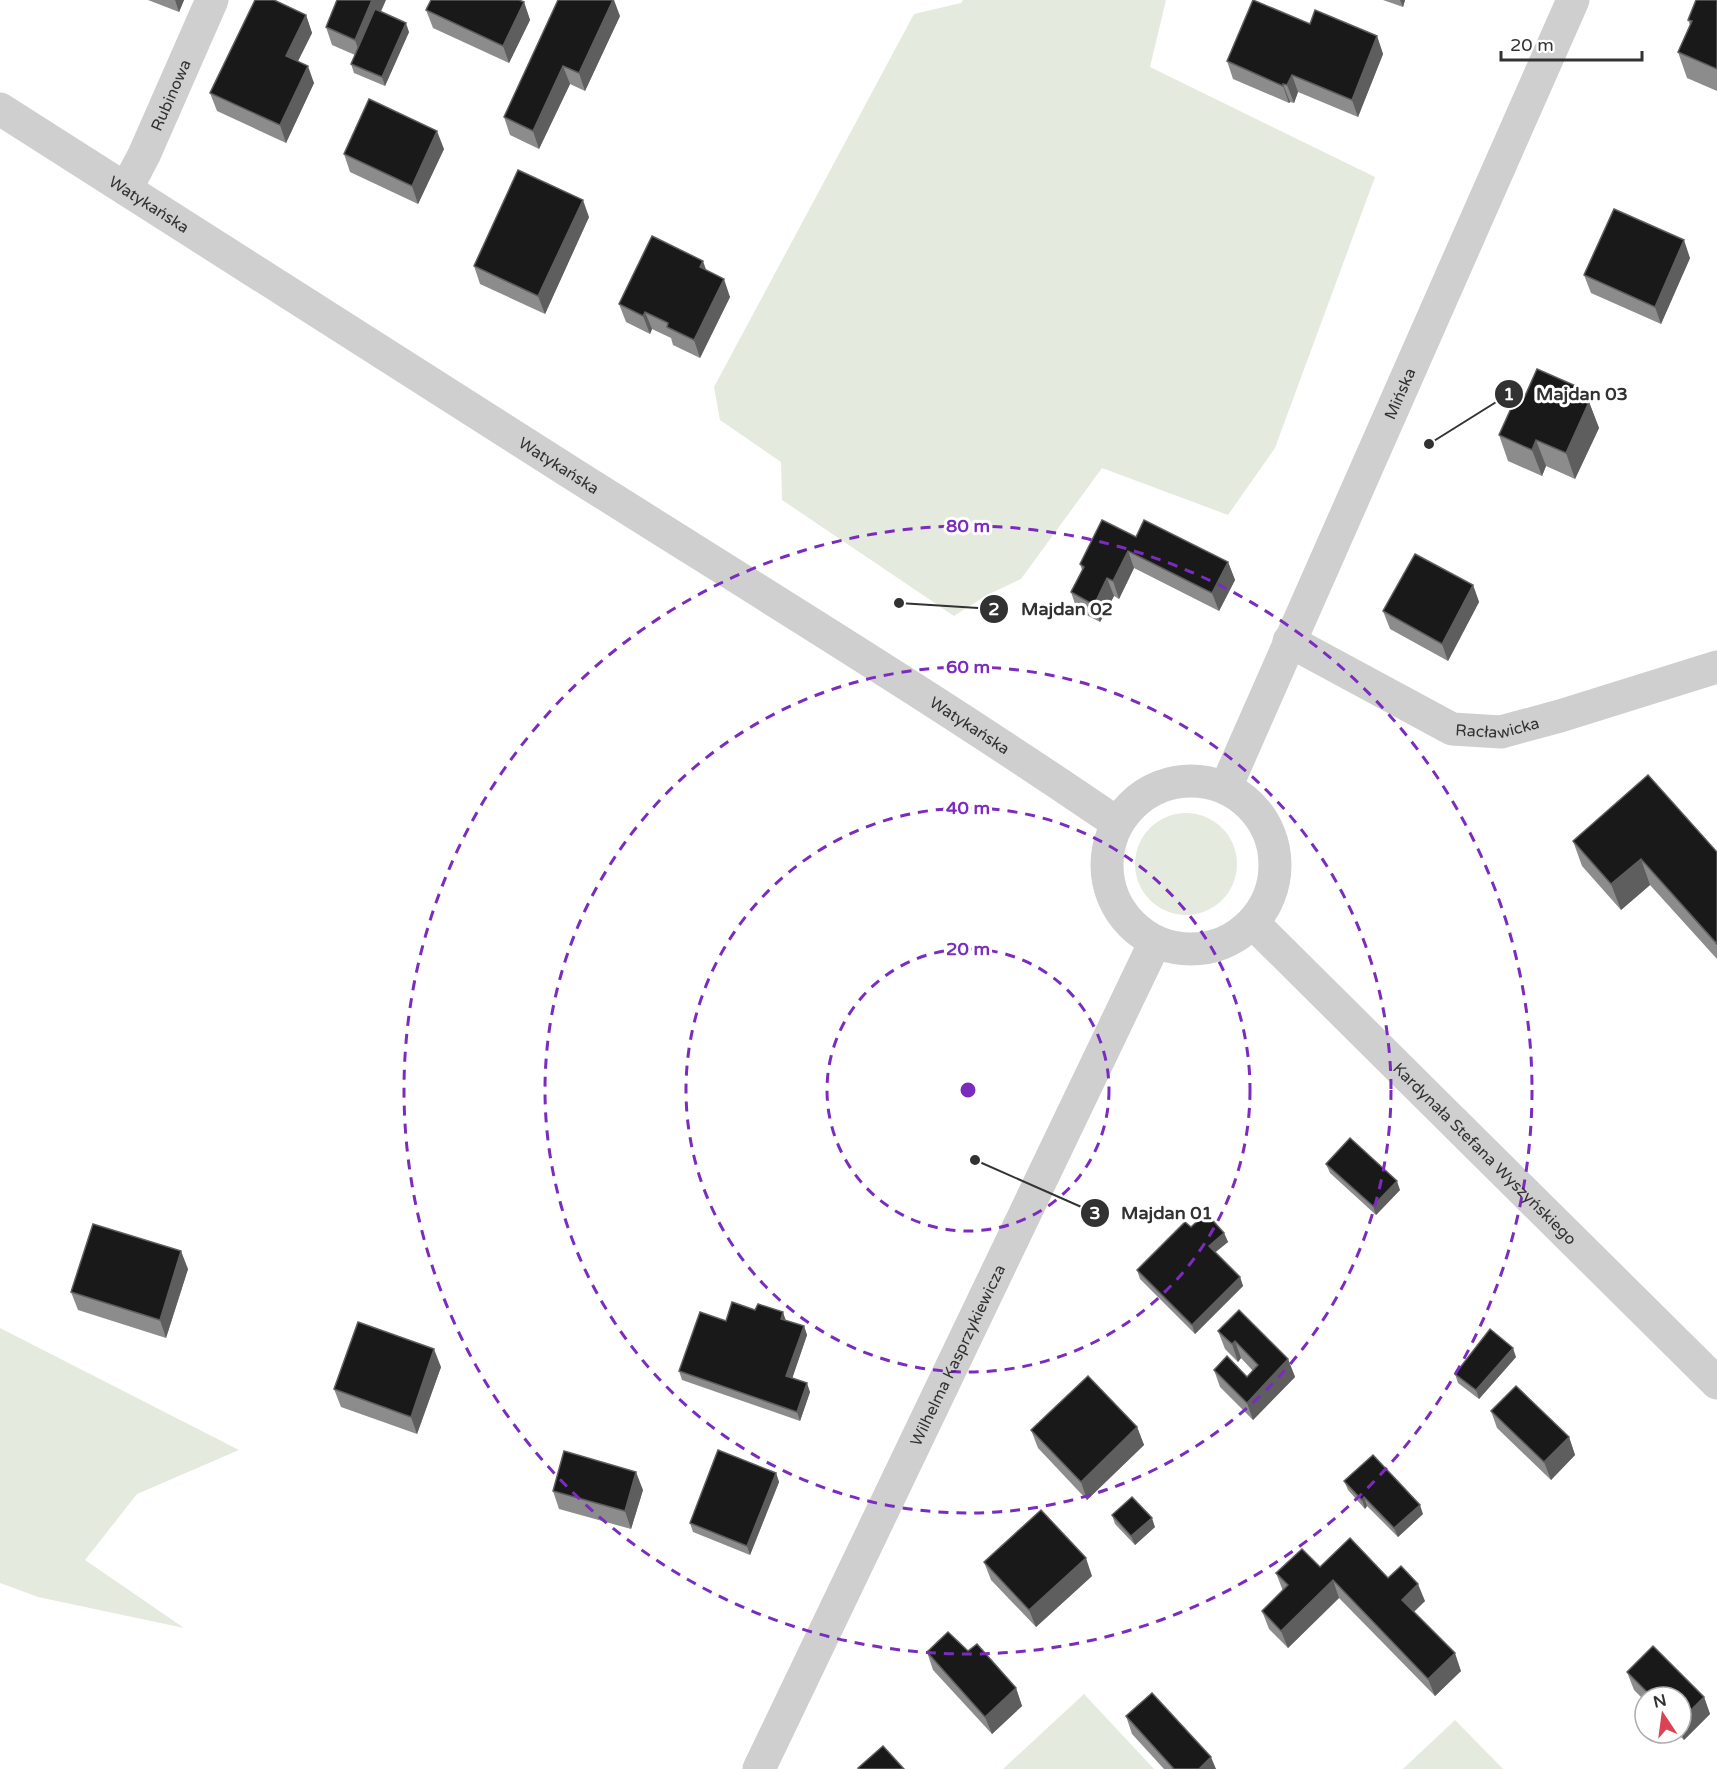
<svg xmlns="http://www.w3.org/2000/svg" width="1717" height="1769" viewBox="0 0 1717 1769" font-family="'Varela Round',sans-serif">
  <style>
    .green { fill: #e5eade }
    .lines { fill: none; stroke-linecap: round; stroke-linejoin: round }
    .minor { stroke: #cfcfcf; stroke-width: 33 }
    .tertiary { stroke: #cfcfcf; stroke-width: 33 }
    .wall { fill: #8c8c8c }
    .shaded-wall { fill: #5e5e5e }
    .building { fill: #191919; stroke: #5e5e5e; stroke-width: 1.5 }
    .ring { fill: none; stroke: #7b2cbf; stroke-width: 3; stroke-dasharray: 10 8 }
    .labels { text-anchor: middle; stroke-width: 6; stroke-linejoin: round; paint-order: stroke }
    .street-label { font-size: 16px; fill: #323232; stroke: #fff }
    .centre { fill: #7b2cbf; stroke: #fff; stroke-width: 3 }
    .ring-label { font-size: 18px; text-anchor: middle; font-weight: bold; fill: #7b2cbf; stroke: #fff; stroke-width: 6; stroke-linejoin: round; paint-order: stroke }
    .leader { fill: none; stroke: #323232; stroke-width: 2 }
    .callout-dot { fill: #323232; stroke: #fff; stroke-width: 2 }
    .mark-label { font-size: 18px; text-anchor: middle; font-weight: bold; fill: #fff }
    .callout-label { font-size: 18px; text-anchor: middle; font-weight: bold; fill: #323232; stroke: #fff; stroke-width: 6; stroke-linejoin: round; paint-order: stroke }
  </style>
  <rect width="100%" height="100%" fill="#fff"/>
  <g class="green">
    <path d="M963 0H1166L1150 67 1375 177 1275 448 1228 515 1102 468 1021 579 987 595 954 616 782 500 781 462 720 420 714 387 914 14 961 3Z"/>
    <circle cx="1186" cy="864" r="51"/>
    <path d="M0 1328 239 1450 137 1494 85 1560 184 1628 38 1597 0 1583Z"/>
    <path d="M1084 1694 1154 1769H1003Z"/>
    <path d="M1455 1720 1503 1769H1403Z"/>
  </g>
  <g class="lines">
    <g class="minor">
      <path id="s1" d="M126 189 144 155 212 0"/>
      <path id="s2" d="M1289 641 1452 729 1501 732 1560 716 1717 667"/>
    </g>
    <g class="tertiary">
      <path id="s3" d="M0 109C191 230 381 353 573 474 755 589 939 701 1117 823"/>
      <circle cx="1191" cy="865" r="84"/>
      <path id="s4" d="M1226 787 1573 0"/>
      <path id="s5" d="M1253 923 1717 1383"/>
      <path id="s6" d="M759 1769 1155 942"/>
    </g>
  </g>
  <g class="wall">
    <path d="M148 0H184L179 12Z"/>
    <path d="M1383 0H1405L1403 7Z"/>
    <path d="M1717 0V91L1687 78 1678 52 1690 25 1688 20Z"/>
    <path d="M524 2 530 20 509 63 433 28 426 10Z"/>
    <path d="M381 12 409 32 385 86 354 73 351 64 355 55 332 45 326 27Z"/>
    <path d="M306 15 312 33 298 61 314 83 286 143 217 111 210 93Z"/>
    <path d="M620 16 585 91 570 84 539 149 510 135 504 117Z"/>
    <path d="M1310 24 1377 36 1383 54 1358 117 1298 92 1294 103 1290 102 1289 103 1233 79 1227 61Z"/>
    <path d="M444 149 418 204 350 172 344 154Z"/>
    <path d="M589 217 545 314 480 284 474 266Z"/>
    <path d="M1690 258 1661 324 1591 293 1584 275Z"/>
    <path d="M706 270 730 297 700 358 673 345 671 338 652 329 650 334 626 322 619 304Z"/>
    <path d="M1525 396 1580 398 1589 402 1599 428 1575 479 1546 466 1542 476 1508 461 1499 435Z"/>
    <path d="M1136 537 1228 562 1235 580 1219 611 1134 568 1119 599 1114 596 1100 622 1077 610 1071 592 1082 570 1080 564Z"/>
    <path d="M1473 585 1479 602 1448 661 1390 629 1383 611Z"/>
    <path d="M1573 841 1717 852V959L1650 885 1621 910 1582 866Z"/>
    <path d="M1326 1164 1400 1190 1376 1215 1330 1173Z"/>
    <path d="M1191 1227 1224 1233 1228 1242 1215 1252 1240 1277 1243 1286 1195 1334 1140 1279 1137 1270Z"/>
    <path d="M188 1269 166 1338 78 1310 71 1292Z"/>
    <path d="M726 1321H786L804 1326 807 1335 792 1378 810 1392 800 1421 682 1380 679 1371Z"/>
    <path d="M1218 1331 1288 1359 1295 1377 1253 1420 1220 1387 1214 1370 1247 1377 1253 1371 1241 1358 1238 1362 1225 1349Z"/>
    <path d="M1516 1357 1479 1399 1458 1383 1455 1374Z"/>
    <path d="M441 1367 417 1434 341 1407 334 1389Z"/>
    <path d="M1491 1411 1569 1437 1575 1455 1551 1480 1497 1428Z"/>
    <path d="M1137 1427 1144 1445 1087 1500 1038 1448 1031 1430Z"/>
    <path d="M776 1473 779 1482 750 1555 693 1532 690 1523Z"/>
    <path d="M1344 1481 1423 1514 1398 1537 1367 1506 1365 1509 1348 1490Z"/>
    <path d="M643 1490 631 1529 559 1509 553 1491Z"/>
    <path d="M1112 1515 1155 1527 1135 1545 1115 1524Z"/>
    <path d="M984 1562 1092 1576 1036 1627 991 1580Z"/>
    <path d="M1320 1567 1388 1578 1425 1601 1414 1612 1461 1671 1435 1696 1339 1598 1288 1648 1269 1629 1262 1611 1283 1591 1276 1573Z"/>
    <path d="M1653 1646 1704 1697 1710 1714 1684 1740 1677 1733H1681V1697H1645V1701L1634 1690 1627 1672Z"/>
    <path d="M968 1651 1016 1688 1022 1706 992 1734 933 1670 927 1652Z"/>
    <path d="M1126 1716 1216 1769H1164L1132 1734Z"/>
  </g>
  <g class="shaded-wall">
    <path d="M175 0H184L179 12Z"/>
    <path d="M372 0H386L361 57 355 40Z"/>
    <path d="M613 0H614L620 16 585 91 579 73Z"/>
    <path d="M1400 0H1405L1403 7Z"/>
    <path d="M524 2 530 20 509 63 503 46Z"/>
    <path d="M306 15 312 33 292 73 286 56Z"/>
    <path d="M406 23 409 32 385 86 382 77Z"/>
    <path d="M1377 36 1383 54 1358 117 1352 100Z"/>
    <path d="M308 66 314 83 286 143 280 125Z"/>
    <path d="M563 66 570 84 539 149 533 131Z"/>
    <path d="M1292 75 1298 92 1294 103 1287 85Z"/>
    <path d="M1283 84 1290 102 1289 103 1283 86Z"/>
    <path d="M437 131 444 149 418 204 412 186Z"/>
    <path d="M583 200 589 217 545 314 538 296Z"/>
    <path d="M1684 240 1690 258 1661 324 1655 307Z"/>
    <path d="M703 261 709 278 700 267Z"/>
    <path d="M724 279 730 297 700 358 694 340Z"/>
    <path d="M645 312 652 329 650 334 643 316Z"/>
    <path d="M1576 386 1585 411 1589 402 1599 428 1575 479 1566 453 1571 394Z"/>
    <path d="M1536 440 1546 466 1542 476 1532 450Z"/>
    <path d="M1128 551 1134 568 1119 599 1113 581Z"/>
    <path d="M1228 562 1235 580 1219 611 1212 593Z"/>
    <path d="M1107 578 1114 596 1100 622 1094 605Z"/>
    <path d="M1473 585 1479 602 1448 661 1442 644Z"/>
    <path d="M1641 859 1650 885 1621 910 1611 884Z"/>
    <path d="M1397 1181 1400 1190 1376 1215 1373 1206Z"/>
    <path d="M1224 1233 1228 1242 1212 1255 1209 1246Z"/>
    <path d="M181 1251 188 1269 166 1338 160 1320Z"/>
    <path d="M1240 1277 1243 1286 1195 1334 1192 1325Z"/>
    <path d="M783 1312 786 1321 781 1319Z"/>
    <path d="M804 1326 807 1335 790 1385 786 1376Z"/>
    <path d="M1235 1341 1241 1358 1238 1362 1232 1344Z"/>
    <path d="M1513 1348 1516 1357 1479 1399 1476 1390Z"/>
    <path d="M434 1349 441 1367 417 1434 411 1417Z"/>
    <path d="M1288 1359 1295 1377 1253 1420 1247 1403Z"/>
    <path d="M807 1383 810 1392 800 1421 797 1412Z"/>
    <path d="M1137 1427 1144 1445 1087 1500 1081 1482Z"/>
    <path d="M1569 1437 1575 1455 1551 1480 1544 1462Z"/>
    <path d="M636 1472 643 1490 631 1529 625 1511Z"/>
    <path d="M776 1473 779 1482 750 1555 747 1546Z"/>
    <path d="M1364 1497 1367 1506 1365 1509 1362 1500Z"/>
    <path d="M1420 1505 1423 1514 1398 1537 1394 1528Z"/>
    <path d="M1152 1518 1155 1527 1135 1545 1131 1536Z"/>
    <path d="M1086 1558 1092 1576 1036 1627 1029 1610Z"/>
    <path d="M1333 1580 1339 1598 1288 1648 1281 1631Z"/>
    <path d="M1418 1584 1425 1601 1408 1617 1402 1600Z"/>
    <path d="M1455 1653 1461 1671 1435 1696 1428 1679Z"/>
    <path d="M1016 1688 1022 1706 992 1734 985 1717Z"/>
    <path d="M1704 1697 1710 1714 1684 1740 1681 1731V1720Z"/>
    <path d="M1211 1757 1216 1769H1199Z"/>
  </g>
  <g class="building">
    <path d="M255 0H274L306 15 286 56 308 66 280 125 210 93Z"/>
    <path d="M337 0H372L355 40 326 27Z"/>
    <path d="M431 0H519L524 2 503 46 426 10Z"/>
    <path d="M558 0H613L579 73 563 66 533 131 504 117Z"/>
    <path d="M1253 0 1310 24 1315 10 1377 36 1352 100 1292 75 1287 85 1283 84V86L1227 61Z"/>
    <path d="M1696 0H1717V69L1678 52 1692 21 1688 20Z"/>
    <path d="M375 9 406 23 382 77 351 64Z"/>
    <path d="M369 99 437 131 412 186 344 154Z"/>
    <path d="M518 170 583 200 538 296 474 266Z"/>
    <path d="M1614 209 1684 240 1655 307 1584 275Z"/>
    <path d="M652 236 703 261 700 267 724 279 694 340 667 327 668 323 645 312 643 316 619 304Z"/>
    <path d="M1537 369 1576 386 1571 394 1589 402 1566 453 1536 440 1532 450 1499 435 1518 393 1525 396Z"/>
    <path d="M1102 520 1136 537 1144 520 1228 562 1212 593 1128 551 1113 581 1107 578 1094 605 1071 592 1084 567 1080 564Z"/>
    <path d="M1415 554 1473 585 1442 644 1383 611Z"/>
    <path d="M1648 775 1717 852V944L1641 859 1611 884 1573 841Z"/>
    <path d="M1350 1138 1397 1181 1373 1206 1326 1164Z"/>
    <path d="M1206 1213 1224 1233 1209 1246 1240 1277 1192 1325 1137 1270 1185 1222 1191 1227Z"/>
    <path d="M93 1224 181 1251 160 1320 71 1292Z"/>
    <path d="M732 1302 755 1310 758 1304 783 1312 781 1319 804 1326 786 1376 807 1383 797 1412 679 1371 700 1312 726 1321Z"/>
    <path d="M1239 1310 1288 1359 1247 1403 1214 1370 1227 1356 1247 1377 1258 1365 1235 1341 1232 1344 1218 1331Z"/>
    <path d="M358 1322 434 1349 411 1417 334 1389Z"/>
    <path d="M1490 1329 1513 1348 1476 1390 1455 1374Z"/>
    <path d="M1088 1376 1137 1427 1081 1482 1031 1430Z"/>
    <path d="M1516 1386 1569 1437 1544 1462 1491 1411Z"/>
    <path d="M718 1450 776 1473 747 1546 690 1523Z"/>
    <path d="M564 1451 636 1472 625 1511 553 1491Z"/>
    <path d="M1373 1455 1420 1505 1394 1528 1364 1497 1362 1500 1344 1481Z"/>
    <path d="M1132 1497 1152 1518 1131 1536 1112 1515Z"/>
    <path d="M1041 1510 1086 1558 1029 1610 984 1562Z"/>
    <path d="M1350 1538 1388 1578 1401 1566 1418 1584 1402 1600 1455 1653 1428 1679 1333 1580 1281 1631 1262 1611 1288 1585 1276 1573 1302 1549 1320 1567Z"/>
    <path d="M948 1632 968 1651 977 1644 1016 1688 985 1717 927 1652Z"/>
    <path d="M1653 1646 1704 1697 1681 1720V1697H1652L1627 1672Z"/>
    <path d="M1152 1693 1211 1757 1199 1769H1174L1126 1716Z"/>
    <path d="M883 1746 904 1769H860L858 1768Z"/>
  </g>
  <g class="ring">
    <circle cx="968" cy="1090" r="141"/>
    <circle cx="968" cy="1090" r="282"/>
    <circle cx="968" cy="1090" r="423"/>
    <circle cx="968" cy="1090" r="564"/>
  </g>
  <g class="labels">
    <g class="street-label">
      <text dy="6" stroke="none"><textPath href="#s1" startOffset="104">Rubinowa</textPath></text>
      <text dy="6" stroke="none"><textPath href="#s3" startOffset="177">Watykańska</textPath></text>
      <text dy="6" stroke="none"><textPath href="#s4" startOffset="430">Mińska</textPath></text>
      <text dy="6" stroke="none"><textPath href="#s3" startOffset="663">Watykańska</textPath></text>
      <text dy="6" stroke="none"><textPath href="#s2" startOffset="231">Racławicka</textPath></text>
      <text dy="6" stroke="none"><textPath href="#s3" startOffset="1149">Watykańska</textPath></text>
      <text dy="6" stroke="none"><textPath href="#s5" startOffset="327">Kardynała Stefana Wyszyńskiego</textPath></text>
      <text dy="6" stroke="none"><textPath href="#s6" startOffset="459">Wilhelma Kasprzykiewicza</textPath></text>
    </g>
  </g>
  <circle cx="968" cy="1090" r="9" class="centre"/>
  <g class="ring-label">
    <text x="968" y="532">80 m</text>
    <text x="968" y="673">60 m</text>
    <text x="968" y="814">40 m</text>
    <text x="968" y="955">20 m</text>
  </g>
  <path class="leader" d="M1429 444L1509 394M899 603L994 609M975 1160L1095 1213"/>
  <g class="callout-dot">
    <circle cx="1429" cy="444" r="6"/>
    <circle cx="899" cy="603" r="6"/>
    <circle cx="975" cy="1160" r="6"/>
    <circle cx="1509" cy="394" r="15"/>
    <circle cx="994" cy="609" r="15"/>
    <circle cx="1095" cy="1213" r="15"/>
  </g>
  <g class="mark-label">
    <text x="1509" y="400">1</text>
    <text x="994" y="615">2</text>
    <text x="1095" y="1219">3</text>
  </g>
  <g class="callout-label">
    <text x="1582" y="400">Majdan 03</text>
    <text x="1067" y="615">Majdan 02</text>
    <text x="1167" y="1219">Majdan 01</text>
  </g>
  <g transform="translate(1663 1715) rotate(347)"><circle r="28" fill="#ffffff" stroke="#adadad" stroke-width="1.5"/>
  <path d="M0-4.5L10 22L0 15L-10 22Z" fill="#da4354"/>
  <text y="-9" font-size="16" font-weight="bold" text-anchor="middle" fill="#323232">N</text>
  </g>
  <path d="M1501 51v9h141v-9" fill="none" stroke="#323232" stroke-width="3"/>
  <text x="1510" y="51" font-size="18" fill="#323232" stroke="#ffffff" stroke-width="4.5" paint-order="stroke">20 m</text>
</svg>
